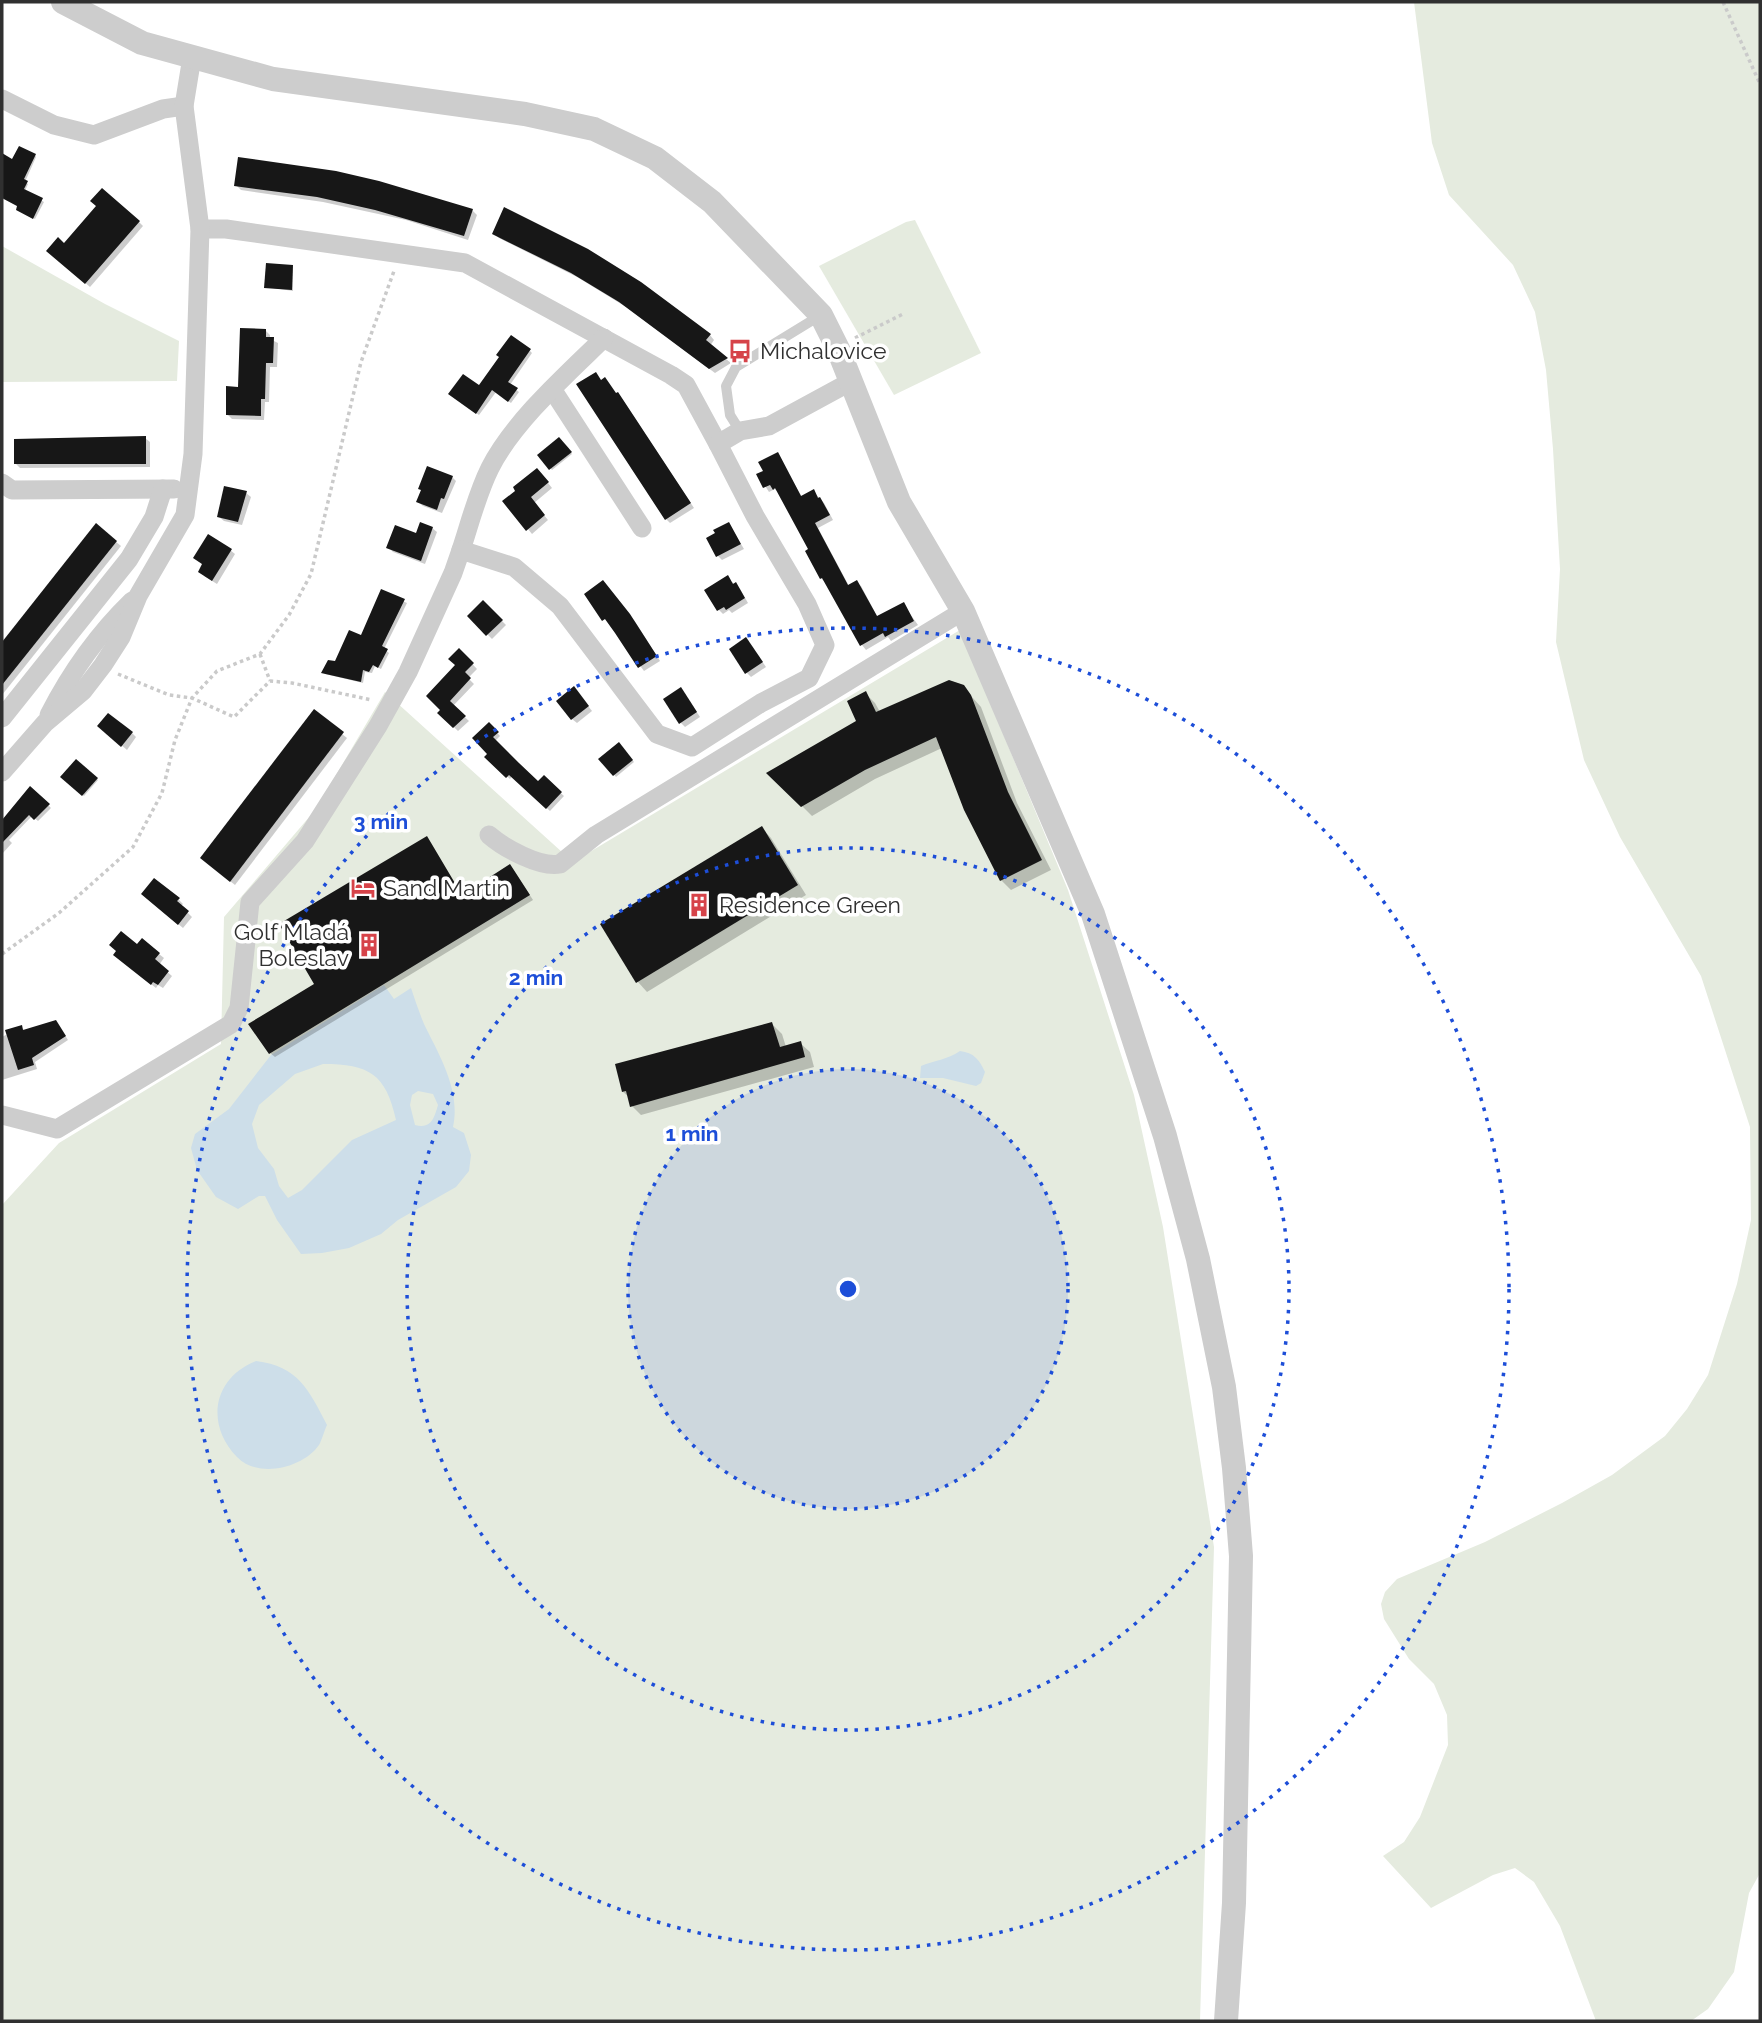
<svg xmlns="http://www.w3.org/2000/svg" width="1762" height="2023" viewBox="0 0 1762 2023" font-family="Raleway,sans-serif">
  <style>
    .green { fill: #e5ebdf }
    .water { fill: #cddee9; fill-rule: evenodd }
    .shadow { fill: #0003 }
    .building { fill: #171717 }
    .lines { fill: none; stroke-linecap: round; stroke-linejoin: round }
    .path { stroke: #cacaca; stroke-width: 3.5; stroke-dasharray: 3.5 3.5; stroke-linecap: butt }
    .service { stroke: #cdcdcd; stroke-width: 10 }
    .minor { stroke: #cdcdcd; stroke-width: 19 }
    .tertiary { stroke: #cdcdcd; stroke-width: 24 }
    .ring { fill: none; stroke: #1d4ed8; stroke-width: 3.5; stroke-dasharray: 3.5 7 }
    .labels { text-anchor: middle; stroke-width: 7; stroke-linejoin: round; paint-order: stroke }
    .poi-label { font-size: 23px; fill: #303030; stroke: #fff; text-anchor: start }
    .centre { fill: #1d4ed8; stroke: #fff; stroke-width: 3.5 }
    .ring-label { font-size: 21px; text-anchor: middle; font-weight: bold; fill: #1d4ed8; stroke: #fff; stroke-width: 7; stroke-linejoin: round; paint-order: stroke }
  </style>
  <rect width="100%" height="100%" fill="#fff"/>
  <g class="green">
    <path d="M1414 2H1760V1873L1749 1893 1734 1972 1708 2009 1691 2021H1596L1560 1926 1534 1882 1515 1868 1493 1875 1431 1908 1383 1856 1404 1842 1420 1817 1448 1745 1447 1715 1434 1684 1409 1659 1384 1619 1381 1604 1385 1592 1397 1579 1485 1542 1562 1503 1612 1475 1665 1436 1687 1409 1708 1375 1737 1284 1751 1220 1750 1127 1701 976 1620 837 1584 760 1556 642 1560 569 1553 449 1546 370 1535 312 1513 265 1449 195 1432 143Z"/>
    <path d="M915 220 981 353 894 395 819 266 906 222Z"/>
    <path d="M2 246 105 304 179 341 177 381 2 382Z"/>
    <path d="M960 630 1068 890 1134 1095 1163 1227 1214 1547 1200 2021H2V1205L59 1143 221 1044 224 917 316 809 385 692 573 862Z"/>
  </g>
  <g class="water">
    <path d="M384 985 394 999 411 988C415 1000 419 1012 424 1024 439 1055 461 1090 453 1127L464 1133 471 1155 469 1171 456 1187 398 1220 381 1234 349 1248 322 1253 301 1254 277 1220 265 1196H259L238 1209 216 1197 197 1170 191 1148 195 1134 229 1109 271 1055ZM323 1064C369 1064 386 1074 396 1120L352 1140 302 1190 288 1198 279 1186 274 1169 258 1148 252 1124 259 1105 295 1074ZM418 1091 433 1094 438 1105C434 1119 431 1129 415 1125L410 1105 412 1095Z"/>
    <path d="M960 1051C974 1053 979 1059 985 1072L981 1083 976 1086 943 1078H920L921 1066C935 1060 947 1060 960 1051Z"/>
    <path d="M256 1361C298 1366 309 1390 327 1425 324 1431 322 1440 319 1445 303 1468 258 1479 237 1457 205 1424 213 1378 256 1361Z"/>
  </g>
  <g class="shadow">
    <path d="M2 155 13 161 35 155 36 157 25 182 28 184 25 191 44 202 35 219 19 211V207L2 198Z"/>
    <path d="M236 185 472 210 477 215 468 240 406 220 323 202 241 190Z"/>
    <path d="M139 222 143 226 90 287 53 255 65 245Z"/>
    <path d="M494 233 710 335 714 340 710 346 731 363 715 373 626 307 577 277 499 238Z"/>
    <path d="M293 267V291L266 287Z"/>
    <path d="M265 330 270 335V339L278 343 277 367H270L269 402H265L264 420 232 419 228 415Z"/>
    <path d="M530 351 532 353 510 385 519 392 511 403 496 392 479 415 453 396 479 388Z"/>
    <path d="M602 381 622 399 694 508 670 523 666 519Z"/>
    <path d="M145 438 150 442V467L20 468 15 463Z"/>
    <path d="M559 439 572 454 552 470 540 455Z"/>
    <path d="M777 454 802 497 813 491 824 503 833 520 818 528 849 586 856 582 861 586 878 618 903 604 918 625 891 641 888 637 866 650 862 645 826 583 821 578 811 550 779 493 775 489 769 492 758 475 765 471Z"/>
    <path d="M541 474 552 488 534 503 548 520 532 534 505 501Z"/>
    <path d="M452 477 456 481 442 513 423 506 418 502Z"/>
    <path d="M246 493 251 497 242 525 224 521 219 517Z"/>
    <path d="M729 524 744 549 722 560 718 556Z"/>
    <path d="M97 526 121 546 2 695V645Z"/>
    <path d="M432 528 437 532 425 564 393 552 388 547Z"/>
    <path d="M230 550 235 554 217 584 204 576V565L195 558Z"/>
    <path d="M732 582 740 589 748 603 732 613 729 610 723 614 719 610Z"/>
    <path d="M381 591 407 603 384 649 389 653 381 669 375 666 372 673 365 672 363 683 325 674 323 672 336 663 362 637Z"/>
    <path d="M587 595 634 620 660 661 644 671Z"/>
    <path d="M483 602 506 625 492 639 469 616Z"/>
    <path d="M750 644 766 667 751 677 746 672Z"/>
    <path d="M459 650 477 669 468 678 474 684 453 706 469 721 458 731 439 713 457 665Z"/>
    <path d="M963 687 981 707 1017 803 1051 870 1011 890 1001 880 942 748 875 779 812 816 769 773 859 722 865 693 875 703 880 712Z"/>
    <path d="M578 693 592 711 577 723 572 719Z"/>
    <path d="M685 694 700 717 685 727 681 723Z"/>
    <path d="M489 724 500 736 495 741 539 784 544 778 564 796 550 811 512 776 510 779 489 760Z"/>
    <path d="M104 730 132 733 136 737 127 750Z"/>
    <path d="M342 734 347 738 235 885 206 862Z"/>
    <path d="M619 744 634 762 616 777 601 759Z"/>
    <path d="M76 761 98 780 84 796 62 777Z"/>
    <path d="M31 788 51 808 38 821 32 816 9 840 12 843 2 854V822Z"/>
    <path d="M762 828 771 838 806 895 647 992 638 982 603 925Z"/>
    <path d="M514 871 533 900 275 1057 270 1053 463 896Z"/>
    <path d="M154 880 179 900 183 904 181 906 192 917 183 928 147 898Z"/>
    <path d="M159 954 164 958 159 965 172 976 163 988 158 985 156 988 120 959Z"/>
    <path d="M772 1024 782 1034 786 1047 800 1043 810 1052 814 1067 641 1115 632 1106 629 1097 623 1092Z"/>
    <path d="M59 1026 68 1040 35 1062 37 1069 2 1080V1037L21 1027 25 1031Z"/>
  </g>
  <g class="building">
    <path d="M19 146 36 154 24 179 28 181 24 189 43 198 33 219 16 210 17 206 2 198V153L12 159Z"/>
    <path d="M238 157 336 171 379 181 473 209 464 236 375 210 317 197 234 186Z"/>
    <path d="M102 188 140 221 85 284 46 251 58 237 64 243 96 206 90 201Z"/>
    <path d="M504 207 588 249 641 282 711 334 706 340 728 358 709 369 619 302 571 273 492 234Z"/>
    <path d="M266 263 293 265 292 290 264 288Z"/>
    <path d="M240 328 266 329V337H274L273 363H266L265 399H261V416L226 415V386L238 387Z"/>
    <path d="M511 335 531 349 508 382 518 388 508 402 492 390 476 414 448 394 463 374 479 385 499 357 496 355Z"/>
    <path d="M596 372 601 380 605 377 616 393 618 392 691 503 665 520 576 384Z"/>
    <path d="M146 436V464H14V439Z"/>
    <path d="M559 437 572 452 549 470 537 455Z"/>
    <path d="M778 452 801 496 814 489 818 498 820 497 830 515 815 523 848 585 857 580 877 616 904 602 914 621 885 637 883 633 860 646 822 578 820 579 805 551 808 549 775 488 773 490 770 485 763 488 756 474 763 471 758 462Z"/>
    <path d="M427 466 453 476 444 499 441 498 437 510 416 502 421 490 418 489Z"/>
    <path d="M537 468 549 482 531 497 545 515 526 531 502 501 515 491 513 487Z"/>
    <path d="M224 486 247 491 238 522 217 517Z"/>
    <path d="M420 522 433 527 421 561 386 548 395 525 416 533Z"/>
    <path d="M729 522 741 544 716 557 706 538 715 533 713 530Z"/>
    <path d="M96 523 117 541 2 685V642Z"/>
    <path d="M208 534 232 549 212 581 198 572 202 564 193 558Z"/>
    <path d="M728 575 733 584 736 582 745 598 726 610 724 607 717 611 704 590Z"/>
    <path d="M603 580 630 614 657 656 638 668 615 633 605 619 602 621 584 594Z"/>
    <path d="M381 589 405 599 382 646 388 649 378 668 373 665 369 672 363 670 361 682 321 673 328 660 335 661 349 630 361 635Z"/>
    <path d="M483 600 503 620 486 636 467 616Z"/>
    <path d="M746 637 763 662 745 674 729 649Z"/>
    <path d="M459 648 474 663 465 672 471 678 450 701 466 716 453 728 437 713 440 710 426 696 455 665 448 659Z"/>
    <path d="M949 680 964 685 971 695 1008 792 1042 860 1000 881 964 810 936 737 865 770 801 807 766 773 856 721 847 701 866 691 876 712Z"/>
    <path d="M574 686 589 706 571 720 556 701Z"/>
    <path d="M681 687 697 712 679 724 663 699Z"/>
    <path d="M314 709 344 732 230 882 200 858Z"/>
    <path d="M108 713 133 732 121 747 97 726Z"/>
    <path d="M489 722 499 732 493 737 519 763 538 781 544 775 562 792 546 809 509 775 506 778 484 757 487 754 472 738Z"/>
    <path d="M619 742 633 760 613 776 598 759Z"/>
    <path d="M76 759 98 778 82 796 60 777Z"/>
    <path d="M30 786 50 804 34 820 29 815 2 843V820Z"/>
    <path d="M762 826 798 885 636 983 600 924Z"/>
    <path d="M427 836 462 895 510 864 530 895 269 1054 248 1024 314 984 279 924Z"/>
    <path d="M154 878 180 898 177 901 189 911 178 925 141 894Z"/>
    <path d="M121 931 137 944 142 938 160 953 155 959 169 971 158 985 153 982 151 985 113 955 116 951 109 945Z"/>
    <path d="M56 1020 66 1036 32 1058 34 1065 18 1070 5 1030 22 1025 23 1030Z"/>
    <path d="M772 1022 780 1047 801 1041 805 1057 630 1107 626 1091 622 1092 615 1064Z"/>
  </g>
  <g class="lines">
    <g class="path">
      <path d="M1723 2 1760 84"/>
      <path d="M855 338 903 314"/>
      <path d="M260 654 270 681"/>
      <path d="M118 674 169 695 192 698 234 717 270 681 292 683 372 700"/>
      <path d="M2 954 59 913 133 847 162 793 175 740 192 698 217 671 260 654 289 615 311 574 361 362 394 271"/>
    </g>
    <path class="service" d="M740 431 730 415 726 386 736 367 821 315"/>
    <g class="minor">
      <path d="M2 99 54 125 94 135 163 109 184 106"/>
      <path d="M200 229H226L465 263 671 375 686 385 718 444"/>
      <path d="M552 389 642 528"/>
      <path d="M2 483 12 490 174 489"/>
      <path d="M461 550C470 523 477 494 490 468 513 422 567 374 604 338"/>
      <path d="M49 715C71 672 97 635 132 601"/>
      <path d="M2 718 129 559 154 517 163 489"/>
      <path d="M2 772 45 723 83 691 103 665 121 637 138 596 185 515 193 454 200 229 184 106 192 57"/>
      <path d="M489 835C504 848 540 868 560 864L596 835 963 611"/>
      <path d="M2 1115 57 1129 231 1024 239 1008 250 902 305 841 378 726 408 672 453 573 461 550 514 567 560 606 657 734 692 747 761 703 809 678 825 645 807 604 755 516 718 444 740 431 769 426 850 382"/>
    </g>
    <path class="tertiary" d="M63 2 142 43 273 79 525 114 594 129 655 158 712 202 821 315 838 349 899 502 963 611 1093 914 1165 1136 1198 1259 1224 1387 1234 1468 1241 1556 1234 1903 1226 2021"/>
  </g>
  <circle cx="848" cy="1289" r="220" fill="#1d4ed8" fill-opacity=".12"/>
  <g class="ring">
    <circle cx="848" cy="1289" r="220"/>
    <circle cx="848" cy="1289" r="441"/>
    <circle cx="848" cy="1289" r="661"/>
  </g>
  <defs>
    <g id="bus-bare" transform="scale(1.89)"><path d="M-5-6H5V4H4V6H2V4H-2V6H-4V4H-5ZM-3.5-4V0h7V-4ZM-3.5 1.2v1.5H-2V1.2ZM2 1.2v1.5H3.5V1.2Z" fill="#d64349" stroke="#fff" stroke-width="2.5" paint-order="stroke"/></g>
    <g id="hotel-bare" transform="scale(1.89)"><path d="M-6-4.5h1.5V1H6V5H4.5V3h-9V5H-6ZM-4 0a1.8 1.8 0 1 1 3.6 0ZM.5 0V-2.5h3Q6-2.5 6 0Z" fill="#d64349" stroke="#fff" stroke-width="2.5" paint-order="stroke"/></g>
    <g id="building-bare" transform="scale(1.89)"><path d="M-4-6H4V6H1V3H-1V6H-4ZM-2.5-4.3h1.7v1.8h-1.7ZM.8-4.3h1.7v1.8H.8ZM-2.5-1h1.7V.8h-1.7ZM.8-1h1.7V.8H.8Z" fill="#d64349" stroke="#fff" stroke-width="2.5" paint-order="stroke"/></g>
  </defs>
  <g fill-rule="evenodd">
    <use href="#bus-bare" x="740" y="351"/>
    <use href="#hotel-bare" x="363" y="888"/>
    <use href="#building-bare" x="699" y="905"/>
    <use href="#building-bare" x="369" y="945"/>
  </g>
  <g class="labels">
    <g class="poi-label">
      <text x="760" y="359">Michalovice</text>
      <text x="383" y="896">Sand Martin</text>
      <text x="719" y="913">Residence Green</text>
      <text x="349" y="940" text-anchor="end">Golf Mladá<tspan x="349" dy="26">Boleslav</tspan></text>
    </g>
  </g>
  <circle cx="848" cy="1289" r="10" class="centre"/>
  <g class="ring-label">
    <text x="381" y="829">3 min</text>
    <text x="536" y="985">2 min</text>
    <text x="692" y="1141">1 min</text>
  </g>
  <rect width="1762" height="2023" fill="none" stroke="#303030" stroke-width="7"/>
</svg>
